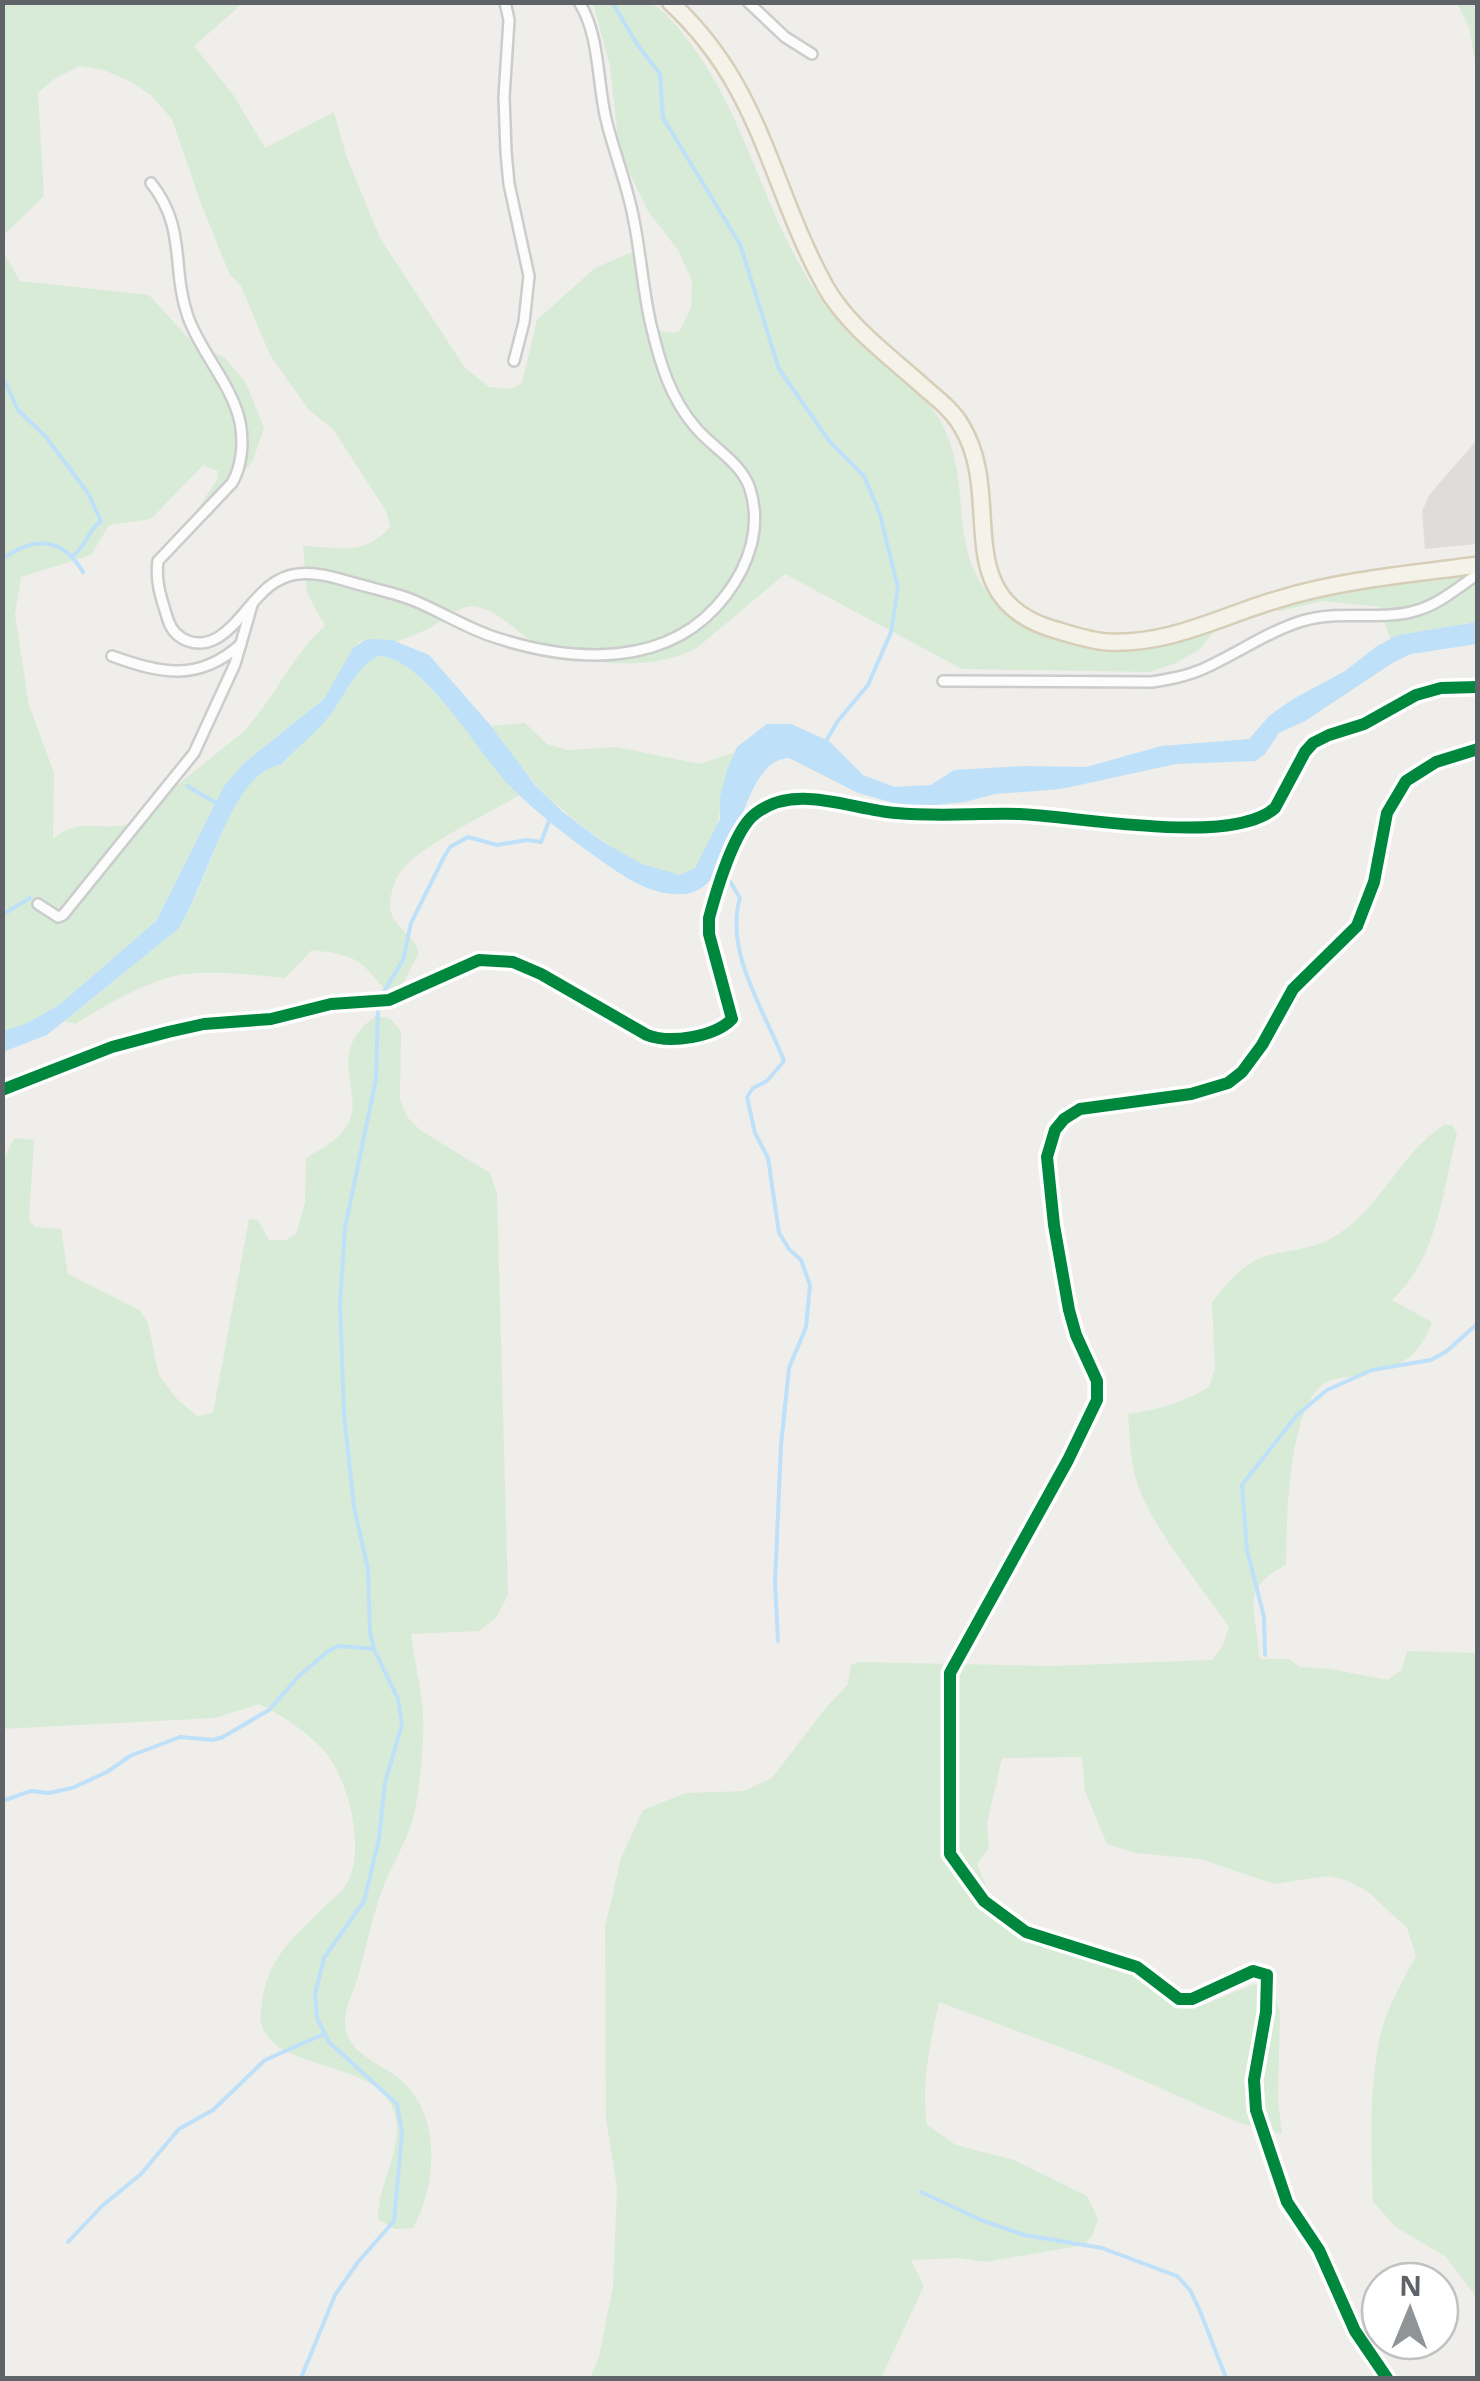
<svg xmlns="http://www.w3.org/2000/svg" width="1480" height="2381" viewBox="0 0 1480 2381" font-family="'Noto Sans',sans-serif">
  <style>
    .industrial { fill: #dfddda }
    .green { fill: #d8ebd6; fill-rule: evenodd }
    .water { fill: #bfe0f9 }
    .lines { fill: none; stroke-linecap: round; stroke-linejoin: round }
    .stream { stroke: #bfe0f9; stroke-width: 4 }
    .street-casing { stroke: #cbcccc; stroke-width: 14 }
    .primary-casing { stroke: #d7ceb8; stroke-width: 20 }
    .street { stroke: #fdfcfc; stroke-width: 9 }
    .primary { stroke: #f4f2e9; stroke-width: 15 }
    .cycleway-casing { stroke: #fff; stroke-width: 19 }
    .cycleway { stroke: #00873e; stroke-width: 12 }
  </style>
  <rect width="100%" height="100%" fill="#efeeea"/>
  <path class="industrial" d="M1477 440V544L1425 549 1422 511 1430 494Z"/>
  <g class="green">
    <path d="M3 3H243L194 46 234 96 265 148 334 112 346 155 380 238 465 368 489 387 510 389 522 383 537 320 595 268 635 251C642 283 634 339 679 332L691 307 692 281 678 250 648 211 624 162 619 148 610 66 593 3C610 3 639 0 653 5 669 14 679 29 690 43 749 120 765 221 821 299 854 346 916 375 942 424 978 493 938 562 1013 616L1137 645 1261 600 1477 566V622L1398 635 1390 639 1380 607 1323 601 1280 611 1259 607 1242 611 1216 629 1200 649 1176 663 1150 672 962 669 785 574 698 647C656 672 583 666 540 646 520 636 503 614 481 608 460 601 444 622 426 630 417 633 406 639 397 641 383 643 373 637 359 642L324 699 244 763 224 786 156 921 59 1005 25 1024 3 1031ZM80 66 104 70 129 81 151 95 172 119 200 201 229 273 241 286 270 355 309 410 333 429 386 511 390 527C363 557 338 547 303 546L307 593 325 626C290 657 274 700 243 732L129 824C99 832 80 816 53 839L54 773 29 705 15 615 21 577 91 555 109 525 151 519 203 465 218 471 217 480 197 510 211 517 253 460 264 428 246 383 225 358 192 342 149 295 20 281 5 255V234L44 196 38 93 54 79Z"/>
    <path d="M1457 3H1477V74L1469 27Z"/>
    <path d="M378 656C425 657 487 763 520 795 491 812 419 846 401 871 395 879 389 898 390 908 393 928 414 934 419 953L394 1000C360 963 366 956 312 950L285 978C251 975 200 968 167 978 135 988 104 1006 75 1024L65 1021 178 929C207 889 225 798 259 772 266 767 273 766 282 765 294 749 309 739 322 725 342 704 353 669 378 656Z"/>
    <path d="M525 723 547 744 568 750 616 747 700 764 735 752C718 790 725 834 696 867 666 901 560 810 539 788 521 769 507 747 491 726Z"/>
    <path d="M376 1016 391 1019 401 1031 400 1100 408 1118 420 1130 490 1173 497 1194 508 1595 496 1618 479 1631 411 1634C414 1657 419 1679 422 1702 426 1728 420 1789 414 1815 406 1845 388 1870 379 1899 370 1926 365 1953 357 1980 352 1995 345 2007 345 2023 346 2054 381 2063 401 2080 442 2116 437 2184 413 2228L395 2229 378 2219C378 2188 396 2161 397 2131 399 2055 280 2078 262 2026 259 2018 262 2004 263 1996 270 1954 298 1934 326 1905 333 1899 343 1891 347 1883 366 1850 349 1782 326 1753 309 1733 282 1715 259 1704L215 1718 2 1729 3 1160 14 1138 34 1140 29 1219 35 1227 61 1229 68 1274 139 1310 148 1323 159 1375 176 1398 197 1416 213 1413 249 1219 258 1220 269 1240H286L296 1234 305 1203 306 1158C319 1150 334 1143 344 1130 371 1096 320 1055 376 1016Z"/>
    <path d="M1444 1125H1452L1457 1134C1442 1192 1438 1258 1392 1300L1432 1322C1415 1367 1391 1369 1349 1377 1342 1378 1332 1379 1326 1382 1287 1407 1287 1522 1286 1565 1269 1574 1254 1584 1253 1605L1260 1659H1289L1300 1667 1330 1669 1388 1680 1402 1669 1407 1651 1477 1653V2298L1446 2257 1396 2227 1373 2202C1371 2147 1369 2090 1380 2036 1387 2007 1402 1982 1416 1956L1407 1928 1367 1891 1346 1880 1327 1876 1274 1884 1200 1859 1135 1853 1107 1844 1085 1791 1082 1757 1002 1758 987 1823 989 1848 977 1864 997 1912 1018 1925 1158 1980 1181 2006H1200L1271 1978 1280 2013 1278 2101 1282 2134 1239 2123 1108 2065 939 2002C930 2044 921 2082 927 2125L956 2145 1014 2160 1087 2196 1098 2219 1092 2236 1084 2245 985 2262 959 2258 911 2260 924 2286 881 2378H590L599 2357 613 2286 617 2189 606 2118 605 1927 621 1858 643 1810 686 1793 744 1791 772 1778 824 1710 848 1684 851 1665 859 1662 1050 1666 1212 1660 1223 1645 1229 1627C1199 1583 1161 1540 1140 1491 1130 1467 1130 1439 1128 1414 1158 1410 1182 1403 1209 1387L1215 1369 1212 1302C1224 1287 1238 1269 1256 1260 1282 1248 1309 1253 1337 1235 1381 1208 1400 1153 1444 1125Z"/>
  </g>
  <path class="water" d="M1477 622V644L1411 654 1394 662 1305 721 1279 733 1265 754 1256 761 1176 764 1061 789 995 794 965 802 925 806 897 804 858 793 789 758C736 760 741 891 683 894 654 896 629 880 606 864 570 839 537 814 506 782 477 751 424 657 378 656 353 669 342 704 322 725 309 739 294 750 281 765 231 769 206 890 178 929L47 1035 3 1052V1031L25 1024 59 1005 156 921 224 786 244 763 324 699 353 648 367 639 392 640 429 655 491 726 535 785 563 812 603 842 642 864 680 875 695 868 720 819V797L727 770 737 747 767 724H791L829 741 863 775 895 787 931 785 954 770 1024 766 1086 767 1161 746 1249 739 1269 716 1293 699 1345 671 1377 646 1398 635Z"/>
  <g class="lines">
    <g class="stream">
      <path d="M612 2 637 44 660 74 663 118 740 244 779 369 830 442 864 476 880 514 898 588 891 632 868 685 837 722 825 743"/>
      <path d="M1475 2 1478 7"/>
      <path d="M2 376 18 410 46 437 88 493 101 521C88 530 86 546 73 556"/>
      <path d="M2 559C35 536 62 537 83 572"/>
      <path d="M187 786 218 804"/>
      <path d="M728 878 740 898C724 953 765 1011 784 1061L767 1081 753 1088 747 1097 755 1133 768 1158 779 1233 789 1249 801 1260 810 1285 806 1327 789 1368 781 1445 775 1583 778 1641"/>
      <path d="M2 915 30 898"/>
      <path d="M383 993 403 960 411 923 444 857 450 847 468 837 497 845 527 840 541 842 549 821"/>
      <path d="M1265 1655 1264 1617 1247 1550 1242 1485 1297 1415 1327 1390 1372 1370 1431 1360 1447 1351 1478 1323"/>
      <path d="M2 1801 31 1791 49 1793 72 1788 107 1772 130 1756 180 1737 213 1740 223 1737 269 1710 298 1677 327 1652 338 1646 374 1649"/>
      <path d="M921 2192 981 2220 1024 2235 1102 2248 1177 2276 1190 2290 1200 2311 1226 2378"/>
      <path d="M68 2242 102 2206 141 2174 179 2129 213 2110 265 2060 324 2034"/>
      <path d="M301 2378 335 2295 358 2262 394 2221 402 2133 397 2104 329 2042 317 2018 315 1994 324 1958 364 1901 379 1839 385 1783 402 1724 398 1699 374 1649 370 1632 368 1569 354 1507 344 1414 340 1304 345 1228 376 1079 378 1007"/>
    </g>
    <g class="street-casing">
      <g id="street">
        <path d="M505 2 509 20 504 97 506 152 509 184 529 276 524 322 514 361"/>
        <path d="M748 2 785 37 812 54"/>
        <path d="M151 183C187 228 171 268 188 317 201 353 232 385 240 422 244 442 242 466 232 483L158 561C155 583 162 600 168 620 175 641 198 649 217 638 246 621 260 578 298 574 320 571 344 581 365 586 382 591 399 594 415 601 441 612 465 627 491 636 571 663 670 670 726 595 749 565 762 527 750 489 742 463 713 448 696 428 670 398 660 363 651 325 643 291 641 256 634 221 628 186 614 153 606 119 597 82 600 35 579 2"/>
        <path d="M112 656C161 674 199 682 241 644"/>
        <path d="M943 681 1152 682C1170 679 1188 676 1205 668 1238 653 1267 632 1302 621 1340 609 1381 622 1418 610 1439 604 1459 587 1478 574"/>
        <path d="M38 904 58 917 63 915 194 753 235 664 252 605"/>
        <path d="M2 1090 112 1047 168 1032 204 1024 271 1019 331 1004 389 1000 479 960 513 962 541 974 647 1035C670 1044 715 1037 732 1019L709 934V918C716 892 734 830 755 814 795 782 852 810 896 813 937 817 978 813 1019 814 1077 816 1231 847 1275 808L1305 752 1313 743 1329 735 1364 724 1416 695 1441 688 1478 687"/>
        <path d="M1387 2378 1355 2331 1319 2250 1287 2202 1256 2110 1254 2080 1266 2012 1267 1975 1253 1971 1192 1999H1179L1137 1967 1026 1932 984 1901 950 1854V1673L1068 1460 1097 1400V1381L1076 1335 1069 1310 1054 1225 1047 1157 1055 1130 1064 1119 1080 1109 1191 1094 1228 1083 1242 1072 1262 1045 1293 989 1357 926 1374 882 1387 813 1406 781 1436 762 1478 749"/>
      </g>
    </g>
    <g class="primary-casing">
      <path id="primary" d="M670 2C762 86 769 184 825 286 848 327 892 358 926 389 939 400 954 412 962 427 1006 500 946 599 1056 630 1073 635 1091 641 1108 642 1169 645 1219 617 1276 600 1340 580 1411 574 1478 565"/>
    </g>
    <use href="#street" class="street"/>
    <use href="#primary" class="primary"/>
    <g class="cycleway-casing">
      <g id="cycleway">
        <path d="M2 1090 112 1047 168 1032 204 1024 271 1019 331 1004 389 1000 479 960 513 962 541 974 647 1035C670 1044 715 1037 732 1019L709 934V918C716 892 734 830 755 814 795 782 852 810 896 813 937 817 978 813 1019 814 1077 816 1231 847 1275 808L1305 752 1313 743 1329 735 1364 724 1416 695 1441 688 1478 687"/>
        <path d="M1387 2378 1355 2331 1319 2250 1287 2202 1256 2110 1254 2080 1266 2012 1267 1975 1253 1971 1192 1999H1179L1137 1967 1026 1932 984 1901 950 1854V1673L1068 1460 1097 1400V1381L1076 1335 1069 1310 1054 1225 1047 1157 1055 1130 1064 1119 1080 1109 1191 1094 1228 1083 1242 1072 1262 1045 1293 989 1357 926 1374 882 1387 813 1406 781 1436 762 1478 749"/>
      </g>
    </g>
    <use href="#cycleway" class="cycleway"/>
  </g>
  <rect width="1480" height="2381" fill="none" stroke="#5f6368" stroke-width="10"/>
  <g transform="translate(1410 2311) rotate(1)"><circle r="48" fill="#ffffff" stroke="#bfc1c3" stroke-width="2.5"/>
  <path d="M0-8L18 38L0 25L-18 38Z" fill="#919496"/>
  <text y="-15" font-size="28" font-weight="bold" text-anchor="middle" fill="#5f6368">N</text>
  </g>
</svg>
